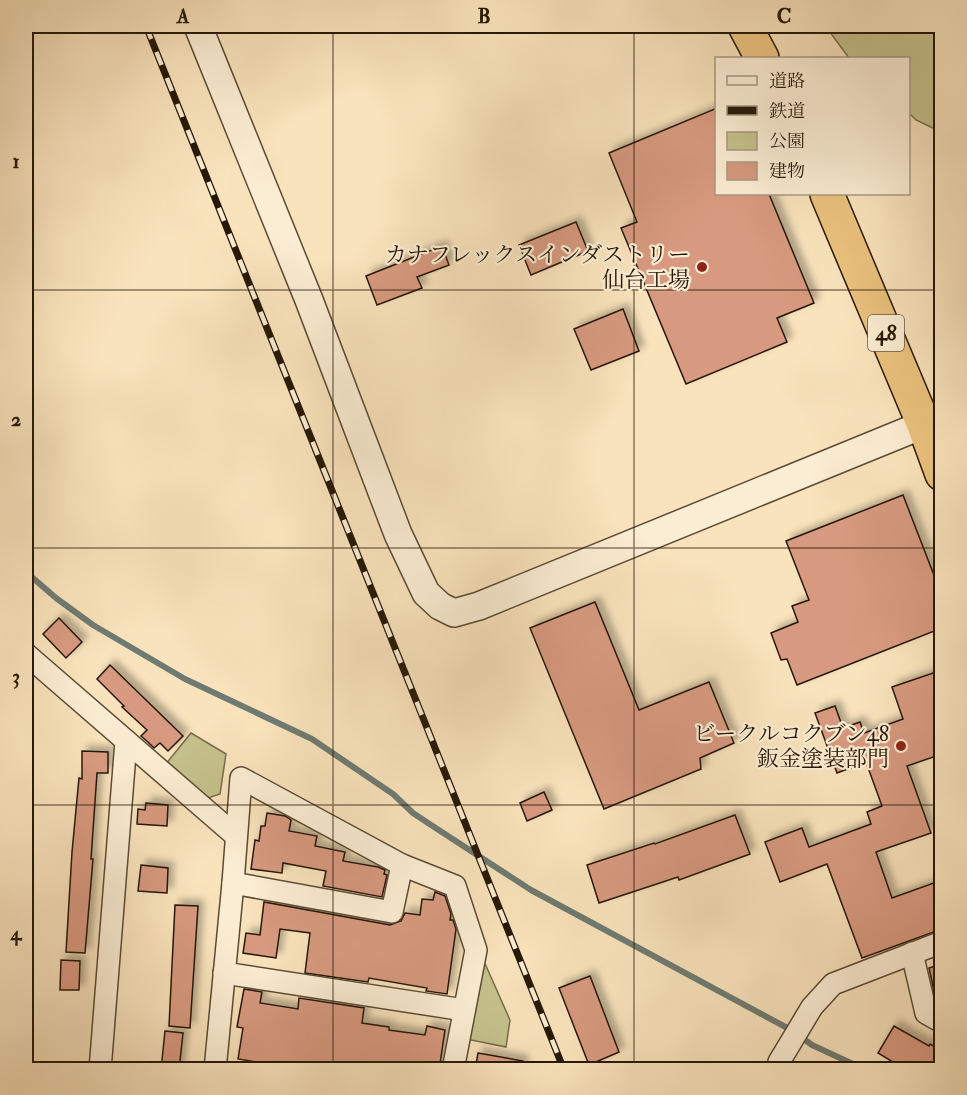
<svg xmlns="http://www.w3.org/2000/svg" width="967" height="1095" viewBox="0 0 967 1095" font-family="'IM FELL Double Pica','Noto Serif JP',serif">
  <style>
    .green { fill: #c5c18c; stroke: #766c4a; stroke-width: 1.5 }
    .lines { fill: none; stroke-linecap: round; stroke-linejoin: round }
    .stream { stroke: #6f7b72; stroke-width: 6 }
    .building { fill: #d7997f; stroke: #261808; stroke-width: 1.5; filter: url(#shadow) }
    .minor-casing { stroke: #5b4b35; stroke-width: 24 }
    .tertiary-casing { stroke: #5b4b35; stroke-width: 30 }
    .trunk-casing { stroke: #261808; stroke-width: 36 }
    .minor { stroke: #fbedd3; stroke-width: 21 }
    .tertiary { stroke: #fbedd3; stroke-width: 27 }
    .trunk { stroke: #ecc27e; stroke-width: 33 }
    .rail-casing { stroke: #261808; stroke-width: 7 }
    .rail { stroke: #fbedd3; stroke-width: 4.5; stroke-dasharray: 14; stroke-linecap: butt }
    .grid { fill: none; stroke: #261808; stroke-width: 1.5; stroke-opacity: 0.55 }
    .poi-dot { fill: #8f2418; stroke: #fbedd3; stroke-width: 2 }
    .labels { text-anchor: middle; stroke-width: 4.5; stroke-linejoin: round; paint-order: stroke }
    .shield { fill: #fbedd3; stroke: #665845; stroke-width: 1.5 }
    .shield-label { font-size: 21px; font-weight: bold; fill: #261808 }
    .poi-label { font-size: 22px; fill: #261808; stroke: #fbedd3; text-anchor: end }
    .neatline { fill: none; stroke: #261808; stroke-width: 2 }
    .grid-label { font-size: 20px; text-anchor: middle; font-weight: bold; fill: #261808 }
  </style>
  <defs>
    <filter id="shadow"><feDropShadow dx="5.5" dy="-5.5" stdDeviation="3" flood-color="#0004"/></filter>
  </defs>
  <rect width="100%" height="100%" fill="#f9e3bc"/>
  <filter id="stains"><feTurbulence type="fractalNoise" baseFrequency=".00333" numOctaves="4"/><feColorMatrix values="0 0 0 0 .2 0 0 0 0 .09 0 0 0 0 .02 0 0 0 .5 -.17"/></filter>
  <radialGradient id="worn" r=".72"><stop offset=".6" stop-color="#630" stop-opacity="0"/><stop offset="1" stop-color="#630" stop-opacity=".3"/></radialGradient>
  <g class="green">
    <path d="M829 26H941V132L916 120 909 113 908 58H849L832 35Z"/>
    <path d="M191 733 226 754 220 794 205 799 165 765Z"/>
    <path d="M483 959 510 1020 506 1047 466 1039Z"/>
  </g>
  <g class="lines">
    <path class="stream" d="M26 572 56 598 93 625 185 679 312 739 393 794 413 813 428 823 531 890 793 1031 812 1045 866 1070"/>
  </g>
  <g class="building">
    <path d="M717 108V194H769L814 303 777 318 787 342 686 384 621 228 637 222 609 153Z"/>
    <path d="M576 222 588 251 531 275 519 245Z"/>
    <path d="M442 246 449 265 417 277 422 288 377 305 366 276Z"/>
    <path d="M623 309 639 351 591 370 574 329Z"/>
    <path d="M903 495 942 596V628L797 685 787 659 781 660 771 633 798 622 792 606 809 600 786 541Z"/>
    <path d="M595 602 639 710 709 682 734 743 700 758 701 769 604 809 530 628Z"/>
    <path d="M59 618 82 642 66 658 43 634Z"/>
    <path d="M110 665 183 736 168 751 160 743 154 748 149 743 141 736 147 730 122 707 124 706 97 679Z"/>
    <path d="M942 670V754L907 766 931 833 876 852 892 898 942 880V929L862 958 827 864 780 882 765 842 802 828 809 847 871 824 867 812 882 806 866 762 837 773 815 713 835 706 843 728 860 722 864 733 903 719 892 687Z"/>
    <path d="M82 751 108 752V773H97L91 859H93L85 953 66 952 72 852 79 778 82 779Z"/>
    <path d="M544 792 552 810 527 821 520 803Z"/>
    <path d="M146 803 168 805 167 826 137 824 138 809 145 810Z"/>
    <path d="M267 813 285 816 291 820 289 831 317 836 315 846 345 852 343 861 378 867 385 870 384 874 387 875 382 897 323 886 326 871 283 863 282 873 251 869 255 840 259 841 261 826H265Z"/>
    <path d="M735 815 750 854 679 880 678 877 599 903 587 865 654 843 655 844Z"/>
    <path d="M141 865 168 868 167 893 138 891Z"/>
    <path d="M435 892 445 896 451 914 450 920H453L456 929 447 994 426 991 427 988 369 978 368 982 305 973 310 933 280 929 276 958 243 953 246 933 260 935 264 902 390 925 401 921 405 913 420 915 422 899 433 900Z"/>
    <path d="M175 905 198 906 190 1028 169 1026Z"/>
    <path d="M61 960 80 961 79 990H60Z"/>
    <path d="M942 964V1007L937 1005 929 968Z"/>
    <path d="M590 976 619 1052 589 1065 559 988Z"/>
    <path d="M244 989 262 992 260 1003 298 1009 299 998 364 1008 362 1023 389 1027V1030L425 1035 427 1026 445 1030 439 1070H286V1067L238 1059 243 1028 237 1027Z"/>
    <path d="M894 1026 929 1046 930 1044 942 1051V1070H906L878 1053Z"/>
    <path d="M165 1031 183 1033 179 1070H161Z"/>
    <path d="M478 1053 523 1061 522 1070H475Z"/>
  </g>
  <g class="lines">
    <g class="minor-casing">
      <g id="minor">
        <path d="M26 654 236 836"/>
        <path d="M233 883 241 778 402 865"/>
        <path d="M912 953 926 1013 942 1022"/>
        <path d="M224 973 464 1010"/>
        <path d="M100 1070 126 741"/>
        <path d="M215 1070 233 883 392 912 402 865 455 886 476 950 453 1070"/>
        <path d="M781 1070 779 1062 812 1007 833 984 942 942"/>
      </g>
    </g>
    <g class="tertiary-casing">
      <path id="tertiary" d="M198 26 309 300 398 534 426 593 440 606 454 613 479 606 942 417"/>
    </g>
    <g class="trunk-casing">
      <g id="trunk">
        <path d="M745 26 762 58"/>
        <path d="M827 194 924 425 942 474"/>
      </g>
    </g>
    <use href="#minor" class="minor"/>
    <use href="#tertiary" class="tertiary"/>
    <use href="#trunk" class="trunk"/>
    <g class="rail-casing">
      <path id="rail" d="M146 26 564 1070"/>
    </g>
    <use href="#rail" class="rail"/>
  </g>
  <path class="grid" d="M333 26V1070M634 26V1070M26 290H942M26 548H942M26 805H942"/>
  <g class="poi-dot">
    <circle cx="702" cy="267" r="6"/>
    <circle cx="901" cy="746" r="6"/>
  </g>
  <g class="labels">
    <rect class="shield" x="868" y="315" width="36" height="36" rx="4.5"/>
    <g class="shield-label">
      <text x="886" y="340">48</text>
    </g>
    <g class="poi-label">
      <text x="690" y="262">カナフレックスインダストリー<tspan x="690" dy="25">仙台工場</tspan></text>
      <text x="889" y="741">ビークルコクブン48<tspan x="889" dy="25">鈑金塗装部門</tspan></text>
    </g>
  </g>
  <rect width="967" height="1095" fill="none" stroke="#f9e3bc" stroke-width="66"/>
  <rect x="715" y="57" width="195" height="138" fill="#fbedd3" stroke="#a69882" stroke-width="1.5"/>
  <rect x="727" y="76" width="30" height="9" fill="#fbedd3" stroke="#a69882" stroke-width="1.5"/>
  <text x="769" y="87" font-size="18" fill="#261808">道路</text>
  <rect x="727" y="106" width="30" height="9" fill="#261808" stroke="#a69882" stroke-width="1.5"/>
  <text x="769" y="117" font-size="18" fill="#261808">鉄道</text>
  <rect x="727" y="132" width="30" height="18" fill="#c5c18c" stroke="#a69882" stroke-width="1.5"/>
  <text x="769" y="147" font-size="18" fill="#261808">公園</text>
  <rect x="727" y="162" width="30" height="18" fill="#d7997f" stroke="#a69882" stroke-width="1.5"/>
  <text x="769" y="177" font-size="18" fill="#261808">建物</text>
  <rect x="33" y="33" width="901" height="1029" class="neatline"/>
  <g class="grid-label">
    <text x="183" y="23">A</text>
    <text x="484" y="23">B</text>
    <text x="784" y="23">C</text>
    <text x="16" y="168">1</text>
    <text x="16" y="426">2</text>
    <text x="16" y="683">3</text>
    <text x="16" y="940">4</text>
  </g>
  <rect width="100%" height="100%" filter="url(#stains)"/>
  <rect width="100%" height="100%" fill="url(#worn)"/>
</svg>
